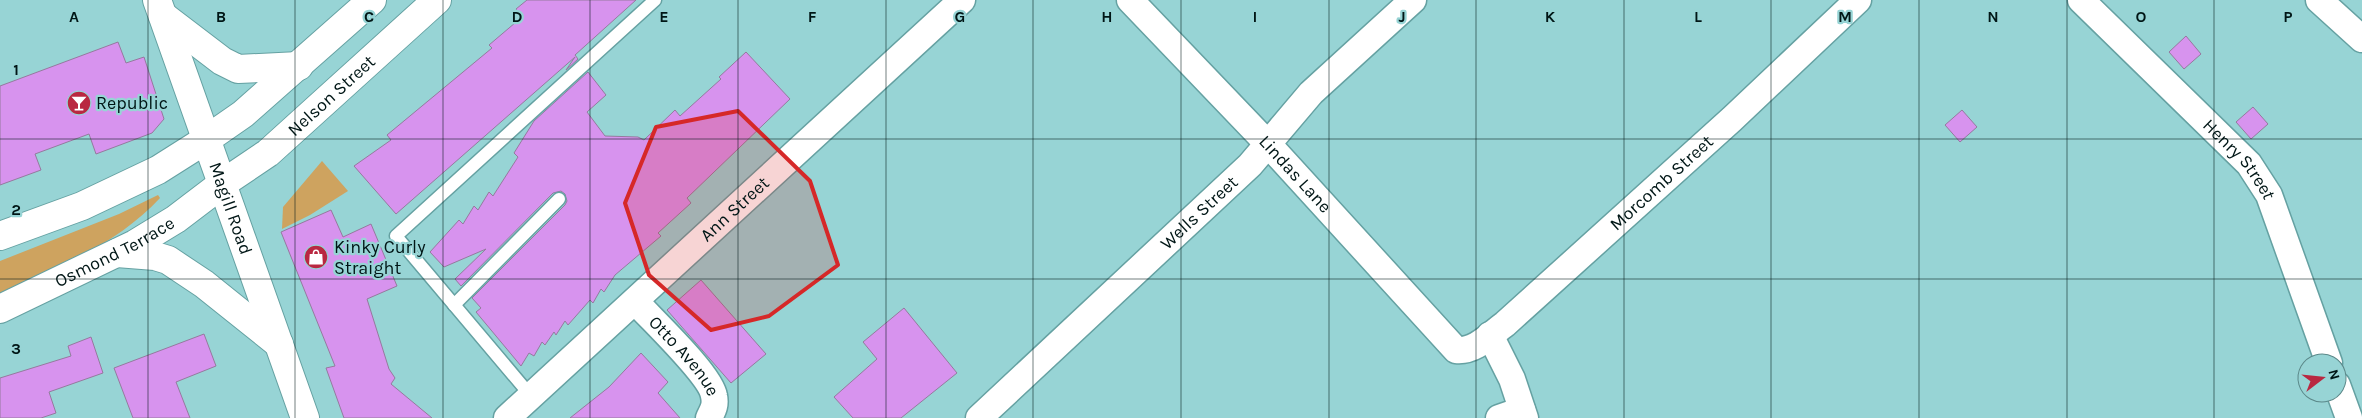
<svg xmlns="http://www.w3.org/2000/svg" width="2362" height="418" viewBox="0 0 2362 418" font-family="Karla,sans-serif">
  <style>
    .green { fill: #cea35f }
    .building { fill: #d793ee; stroke: #957a9e }
    .lines { fill: none; stroke-linecap: round; stroke-linejoin: round }
    .service-casing { stroke: #65a1a2; stroke-width: 15 }
    .minor-casing { stroke: #65a1a2; stroke-width: 29 }
    .tertiary-casing { stroke: #65a1a2; stroke-width: 30 }
    .secondary-casing { stroke: #65a1a2; stroke-width: 30 }
    .service { stroke: #fff; stroke-width: 12 }
    .minor { stroke: #fff; stroke-width: 26 }
    .tertiary { stroke: #fff; stroke-width: 28 }
    .secondary { stroke: #fff; stroke-width: 28 }
    .marked { fill: #d62828; fill-opacity: 0.2; stroke: #d62828; stroke-width: 4; stroke-linejoin: round }
    .grid { fill: none; stroke: #001616; stroke-width: 1; stroke-opacity: 0.55 }
    .labels { text-anchor: middle; stroke-width: 4.5; stroke-linejoin: round; paint-order: stroke }
    .street-label { font-size: 18px; fill: #001616; stroke: #97d4d5 }
    .poi-label { font-size: 18px; fill: #001616; stroke: #97d4d5; text-anchor: start }
    .grid-label { font-size: 16px; text-anchor: middle; font-weight: bold; fill: #001616; stroke: #97d4d5; stroke-width: 4.5; stroke-linejoin: round; paint-order: stroke }
  </style>
  <rect width="100%" height="100%" fill="#97d4d5"/>
  <g class="green">
    <path d="M322 161 348 191 310 215 282 229 283 207Z"/>
    <path d="M158 195 160 198C116 245 58 268 0 295V261L119 214Z"/>
  </g>
  <g class="building">
    <path d="M527 0H636L575 55 578 59 566 70 575 57 396 214 354 166 391 140 387 135 492 48 489 45 522 17 516 9Z"/>
    <path d="M2186 36 2201 54 2184 69 2169 52Z"/>
    <path d="M118 42 126 63 144 57 164 119 152 133 96 154 89 134 35 154 41 170 0 185V86Z"/>
    <path d="M746 52 790 99 687 198 691 203 658 233 661 236 615 275 604 292 601 289 593 303 590 300 568 325 565 321 556 335 554 332 545 345 542 342 534 356 529 353 521 366 476 312 481 308 472 298 565 205 567 201 565 194 561 191 553 193 461 286 455 279 486 249 444 267 430 252 459 220 463 224 474 206 478 210 489 192 493 196 518 157 514 153 534 121 588 72 606 95 587 112 605 136 638 137 644 140 675 110 680 116 721 79 719 77Z"/>
    <path d="M2253 107 2268 124 2251 139 2236 122Z"/>
    <path d="M1962 110 1977 127 1960 142 1945 125Z"/>
    <path d="M331 210 343 237 371 224 397 286 367 299 389 369 395 378 391 384 432 418H344L326 368 335 366 281 232Z"/>
    <path d="M701 280 766 354 731 383 667 310Z"/>
    <path d="M904 308 957 373 901 418H853L834 397 877 359 863 342Z"/>
    <path d="M204 334 216 366 176 382 190 418H133L114 368Z"/>
    <path d="M91 337 103 373 49 392 56 413 41 418H0V378L71 356 68 346Z"/>
    <path d="M641 353 668 382 658 393 680 418H570L609 387Z"/>
  </g>
  <g class="lines">
    <g class="service-casing">
      <g id="service">
        <path d="M454 305 559 199"/>
        <path d="M531 396 396 236 655 0"/>
      </g>
    </g>
    <g class="minor-casing">
      <g id="minor">
        <path id="s1" d="M1130 0 1268 144 1456 350C1475 352 1490 335 1505 324L1732 119 1858 0"/>
        <path id="s2" d="M2081 0 2249 164 2269 195 2329 363"/>
        <path d="M2319 0 2362 39"/>
        <path id="s3" d="M635 301C652 320 711 375 714 396 716 405 713 410 709 418"/>
        <path d="M1490 335 1512 379 1525 418"/>
        <path d="M2337 385 2349 418"/>
        <path id="s4" d="M507 418 962 0"/>
        <path id="s5" d="M979 418 1250 165 1311 93 1413 0"/>
        <path d="M1499 418 1522 410"/>
      </g>
    </g>
    <g class="tertiary-casing">
      <g id="tertiary">
        <path d="M0 236 82 206 158 170 207 139"/>
        <path id="s6" d="M0 309 135 244 176 219 222 184"/>
      </g>
    </g>
    <g class="secondary-casing">
      <g id="secondary">
        <path id="s7" d="M157 0 305 418"/>
        <path d="M163 16 222 61 238 69 299 66"/>
        <path d="M207 139 243 114 372 0"/>
        <path id="s8" d="M222 184 268 153 437 0"/>
        <path d="M117 253 155 256 168 260 204 284 279 344"/>
      </g>
    </g>
    <use href="#service" class="service"/>
    <use href="#minor" class="minor"/>
    <use href="#tertiary" class="tertiary"/>
    <use href="#secondary" class="secondary"/>
  </g>
  <path class="marked" d="M738 111 810 181 838 265 769 316 711 330 649 275 625 203 656 127Z"/>
  <path class="grid" d="M148 0V418M295 0V418M443 0V418M590 0V418M738 0V418M886 0V418M1033 0V418M1181 0V418M1329 0V418M1476 0V418M1624 0V418M1771 0V418M1919 0V418M2067 0V418M2214 0V418M0 139H2362M0 279H2362"/>
  <defs>
    <g id="bar-disc" transform="scale(1.25)"><circle r="9.5" fill="#b92841" stroke="#97d4d5"/><path d="M-6-5H6L.8 .8V4.5H3.5V6h-7V4.5H-.8V.8Z" fill="#fff"/></g>
    <g id="shop-disc" transform="scale(1.25)"><circle r="9.5" fill="#b92841" stroke="#97d4d5"/><path d="M-5-2.5h2.3a2.7 3.5 0 0 1 5.4 0H5L5.5 6h-11ZM-1.5-2.5h3a1.5 2.3 0 0 0-3 0Z" fill="#fff"/></g>
  </defs>
  <g fill-rule="evenodd">
    <use href="#bar-disc" x="79" y="103"/>
    <use href="#shop-disc" x="316" y="257"/>
  </g>
  <g class="labels">
    <g class="street-label">
      <text dy="6" stroke="none"><textPath href="#s8" startOffset="141">Nelson Street</textPath></text>
      <text dy="6" stroke="none"><textPath href="#s2" startOffset="225">Henry Street</textPath></text>
      <text dy="6" stroke="none"><textPath href="#s1" startOffset="240">Lindas Lane</textPath></text>
      <text dy="6" stroke="none"><textPath href="#s1" startOffset="746">Morcomb Street</textPath></text>
      <text dy="6" stroke="none"><textPath href="#s7" startOffset="221">Magill Road</textPath></text>
      <text dy="6" stroke="none"><textPath href="#s4" startOffset="309">Ann Street</textPath></text>
      <text dy="6" stroke="none"><textPath href="#s5" startOffset="301">Wells Street</textPath></text>
      <text dy="6" stroke="none"><textPath href="#s6" startOffset="128">Osmond Terrace</textPath></text>
      <text dy="6" stroke="none"><textPath href="#s3" startOffset="74">Otto Avenue</textPath></text>
    </g>
    <g class="poi-label">
      <text x="96" y="109">Republic</text>
      <text x="334" y="253">Kinky Curly<tspan x="334" dy="21">Straight</tspan></text>
    </g>
  </g>
  <g class="grid-label">
    <text x="74" y="22">A</text>
    <text x="221" y="22">B</text>
    <text x="369" y="22">C</text>
    <text x="517" y="22">D</text>
    <text x="664" y="22">E</text>
    <text x="812" y="22">F</text>
    <text x="960" y="22">G</text>
    <text x="1107" y="22">H</text>
    <text x="1255" y="22">I</text>
    <text x="1402" y="22">J</text>
    <text x="1550" y="22">K</text>
    <text x="1698" y="22">L</text>
    <text x="1845" y="22">M</text>
    <text x="1993" y="22">N</text>
    <text x="2141" y="22">O</text>
    <text x="2288" y="22">P</text>
    <text x="16" y="75">1</text>
    <text x="16" y="215">2</text>
    <text x="16" y="354">3</text>
  </g>
  <g transform="translate(2322 378) rotate(74)"><circle r="24" fill="#97d4d5" stroke="#5b8889"/>
  <path d="M0-4L9 19L0 12L-9 19Z" fill="#b92841"/>
  <text y="-8" font-size="14" font-weight="bold" text-anchor="middle" fill="#001616">N</text>
  </g>
</svg>
